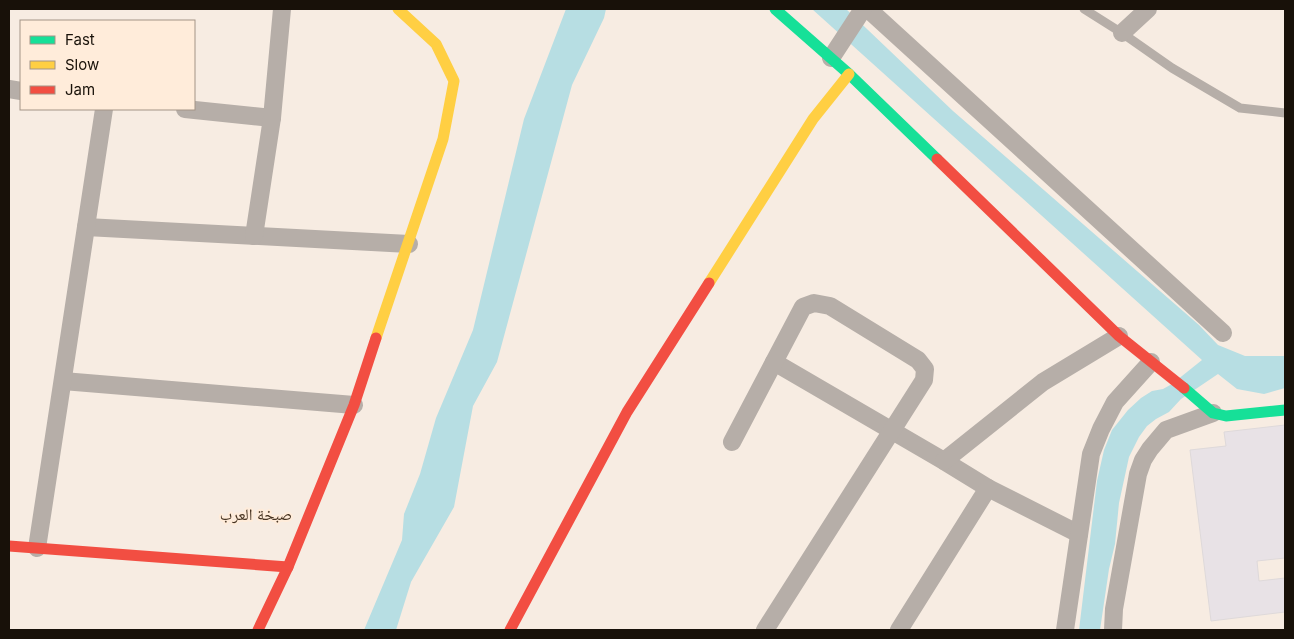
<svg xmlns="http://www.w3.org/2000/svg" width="1294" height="639" viewBox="0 0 1294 639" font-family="Inter,'Noto Naskh Arabic',sans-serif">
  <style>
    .water { fill: #b7dee3 }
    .building { fill: #e8e2e6; stroke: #ded9da }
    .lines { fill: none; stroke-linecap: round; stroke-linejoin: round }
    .lane { stroke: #b6aea8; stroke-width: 9 }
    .street { stroke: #b6aea8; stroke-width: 18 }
    .fast { stroke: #16e098; stroke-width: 11 }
    .slow { stroke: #ffcf43; stroke-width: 11 }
    .jam { stroke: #f24e42; stroke-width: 11 }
    .labels { text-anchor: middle; stroke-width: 4; stroke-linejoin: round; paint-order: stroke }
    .quarter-label { font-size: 16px; fill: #463321; stroke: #ffecda }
  </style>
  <rect width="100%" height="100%" fill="#f7ece2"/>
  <g class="water">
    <path d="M566 9H606L604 18 572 85 497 362 473 406 454 507 411 582 396 630H364L402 540 404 514 420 474 436 418 473 330 524 119Z"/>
    <path d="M812 9H846L953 111 1199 325 1218 345 1245 356H1285V388L1264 394 1237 389 1218 374 1181 399 1169 412 1156 419 1147 426 1139 437 1129 457 1119 503 1115 544 1109 569 1100 630H1079L1097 481 1104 450 1112 430 1128 410 1141 398 1152 391 1163 389 1172 384 1202 360Z"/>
  </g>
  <path class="building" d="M1285 425V558L1257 561 1259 581 1285 578V612L1211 621 1190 450 1226 446 1224 432Z"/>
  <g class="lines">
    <path class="lane" d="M1084 9 1122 33 1172 68 1240 108 1285 113"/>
    <g class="street">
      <path d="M868 9 1223 333"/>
      <path d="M1122 33 1148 9"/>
      <path d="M831 58 863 9"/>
      <path d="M9 89 21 91"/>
      <path d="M185 109 272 118"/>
      <path d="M86 227 409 244"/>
      <path d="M254 236 272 118 282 9"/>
      <path d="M774 362 944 461 988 488 1079 534"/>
      <path d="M63 381 354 405"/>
      <path d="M732 442 803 307 814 303 830 306 918 360 925 369 924 380 765 630"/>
      <path d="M944 461 1043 382 1119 336"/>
      <path d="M37 548 104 109"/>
      <path d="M899 630 988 488"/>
      <path d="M1065 630 1091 454 1101 429 1115 402 1151 362"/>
      <path d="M1113 630 1114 609 1138 474 1143 460 1150 449 1166 430 1213 413"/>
    </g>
    <g class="fast">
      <path d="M775 9 849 74 937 159"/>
      <path d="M1184 388 1213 413 1226 416 1285 410"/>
    </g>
    <g class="slow">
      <path d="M709 283 813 119 849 74"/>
      <path d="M376 338 443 139 454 81 436 44 398 9"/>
    </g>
    <g class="jam">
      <path d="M937 159 1119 336 1184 388"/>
      <path d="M9 546 288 567"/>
      <path d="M258 630 288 567 354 405 376 338"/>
      <path d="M510 630 627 412 709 283"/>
    </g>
  </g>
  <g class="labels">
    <g class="quarter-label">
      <text x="256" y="520">صبخة العرب</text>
    </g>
  </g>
  <rect width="1294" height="639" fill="none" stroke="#181109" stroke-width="20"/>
  <rect x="20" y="20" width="175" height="90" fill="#ffecda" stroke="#a39486"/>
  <rect x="30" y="36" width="25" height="8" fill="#16e098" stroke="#a39486"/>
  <text x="65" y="45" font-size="15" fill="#181109">Fast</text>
  <rect x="30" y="61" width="25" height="8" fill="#ffcf43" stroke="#a39486"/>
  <text x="65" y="70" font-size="15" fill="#181109">Slow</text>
  <rect x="30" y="86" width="25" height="8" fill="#f24e42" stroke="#a39486"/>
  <text x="65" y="95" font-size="15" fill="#181109">Jam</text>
</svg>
